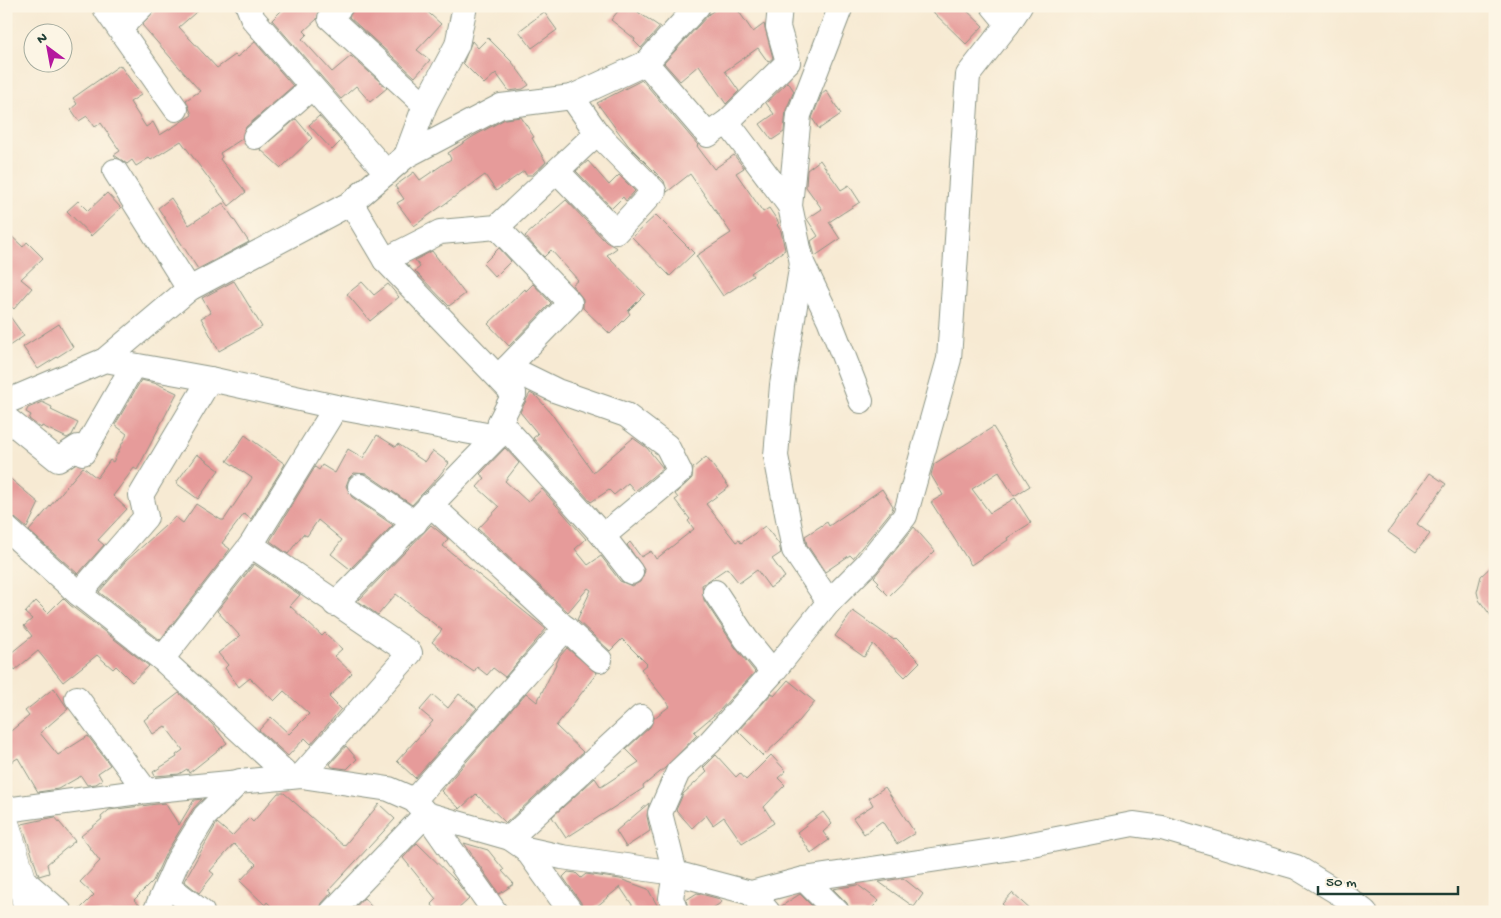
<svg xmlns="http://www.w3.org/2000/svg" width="1501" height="918" viewBox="0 0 1501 918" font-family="'Gochi Hand',sans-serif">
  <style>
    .building { fill: #e69b9a }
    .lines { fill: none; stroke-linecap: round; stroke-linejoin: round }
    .minor-casing { stroke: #8b9484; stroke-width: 26 }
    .major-casing { stroke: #8b9484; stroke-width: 29 }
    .minor { stroke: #fff; stroke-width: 24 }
    .major { stroke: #fff; stroke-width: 28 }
  </style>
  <rect width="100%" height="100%" fill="#fcf5e5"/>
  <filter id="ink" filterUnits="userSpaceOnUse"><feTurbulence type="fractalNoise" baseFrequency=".02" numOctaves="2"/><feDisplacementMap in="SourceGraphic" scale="10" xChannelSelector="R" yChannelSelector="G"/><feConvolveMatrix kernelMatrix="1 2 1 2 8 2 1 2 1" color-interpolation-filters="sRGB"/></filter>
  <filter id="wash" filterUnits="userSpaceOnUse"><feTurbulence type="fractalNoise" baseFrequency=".0096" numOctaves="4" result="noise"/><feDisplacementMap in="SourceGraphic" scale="20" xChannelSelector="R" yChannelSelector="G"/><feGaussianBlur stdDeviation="1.12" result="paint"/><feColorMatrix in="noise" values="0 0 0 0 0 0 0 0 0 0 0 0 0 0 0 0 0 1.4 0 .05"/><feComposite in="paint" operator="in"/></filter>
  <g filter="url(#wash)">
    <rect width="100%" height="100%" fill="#f7ead3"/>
    <g id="blocks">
      <g class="building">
        <path d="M158 6H203L179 27 217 68 235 55 237 57 255 42 293 86 246 127 242 139 220 153 222 157 220 159 246 192 229 206 181 141 151 160 149 158 136 166 132 160 127 164 114 155 120 151 101 123 95 127 87 116 79 121 71 109 77 104 73 98 120 65 141 95 130 102 146 127 153 122 160 135 192 115 186 100 200 91 142 25Z"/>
        <path d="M286 6H322L317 19 304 31 307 34 302 39 332 72 351 56 387 88 370 102 356 86 341 99 272 20Z"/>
        <path d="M354 6H421L441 24 417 50 430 60 415 77 349 17Z"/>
        <path d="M622 6H629L660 27 641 48 634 41 635 39 611 20Z"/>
        <path d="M720 6H735L753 32 764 24 773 58 768 62 758 48 725 71 739 91 726 104 699 65 680 81 664 63 709 14Z"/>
        <path d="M927 6H962L983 26 966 44Z"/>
        <path d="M544 12 557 30 532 48 519 31Z"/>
        <path d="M488 38 512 62 529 85 523 89 509 91 496 73 484 84 463 63 472 41 478 48Z"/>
        <path d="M642 80 698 145 697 146 714 169 734 155 744 168 736 173 763 212 769 208 779 223 777 225 781 231 785 250 751 273 753 276 723 296 696 256 731 233 690 174 667 192 664 181 628 145 597 103Z"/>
        <path d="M788 82 794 91 786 110 784 132 772 140 760 124 774 114 766 103Z"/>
        <path d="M826 90 841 114 819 129 812 118 822 93Z"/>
        <path d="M319 116 341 141 332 150 309 125Z"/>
        <path d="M521 117 534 137 532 138 546 162 532 175H526L524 171 496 191 485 175 414 226 397 203 404 199 395 186 414 172 420 180 451 159 448 153 474 136 505 119Z"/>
        <path d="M296 119 312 138 281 168 260 149Z"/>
        <path d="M820 160 841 190 849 185 860 202 829 222 840 239 815 256 811 241 818 236 807 219 822 209 806 187 807 170Z"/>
        <path d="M588 161 609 185 619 175 635 191 626 201 623 197 612 208 576 171Z"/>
        <path d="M107 193 121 208 91 236 67 211 78 201 88 211Z"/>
        <path d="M171 198 189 225 223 203 249 242 198 269 158 208Z"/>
        <path d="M566 200 606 242 617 248 607 255 645 294 628 311 630 314 610 334 583 308V299L572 285 578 280 551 250 544 257 525 236Z"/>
        <path d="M656 215 694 253 670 276 632 237Z"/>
        <path d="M6 231 23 247 27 242 43 258 21 279 32 288 14 309 6 302Z"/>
        <path d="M499 248 511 261 495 277 483 264Z"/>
        <path d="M432 251 465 294 449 306 415 271 420 267 415 260Z"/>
        <path d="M234 281 262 327 219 351 201 318 211 313 202 298Z"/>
        <path d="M362 282 374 295 388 284 399 297 370 321 347 294Z"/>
        <path d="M533 284 551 303 509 346 488 324 525 289 526 291Z"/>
        <path d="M6 311 24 336 6 348Z"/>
        <path d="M59 324 73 347 38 369 23 347Z"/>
        <path d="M141 380 158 384 177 393 137 470 134 468 113 496 127 509 98 540 104 545 78 574 29 531 83 467 97 478 110 460 113 462 127 434 115 425Z"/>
        <path d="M530 393 537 397 551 413 593 472 633 438 647 448 663 468 635 491 628 483 614 495 609 490 591 502 533 438 538 434 520 412Z"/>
        <path d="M42 402 52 407 51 410 78 423 72 435 67 438 42 426 41 428 29 419 31 415 26 412 28 408Z"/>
        <path d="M993 427 1030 486 1014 496 999 472 972 489 990 513 1015 498 1031 523 1007 538 1008 540 971 565 931 502 943 495 931 475 934 464Z"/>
        <path d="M245 435 285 464 251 519 244 514 222 543 230 549 160 640 99 592 126 561 175 517 183 523 196 504 221 520H224L252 478 227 461Z"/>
        <path d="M377 435 396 447 398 444 425 462 433 451 449 463 439 476 412 505 367 474 354 473 349 478 346 486 352 497 393 525 350 569 331 554 342 540 318 520 307 536 303 534 288 554 270 541 315 467 319 470 322 465 335 473 348 449 363 458Z"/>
        <path d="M505 448 519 463 505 481 528 502 542 489 586 539 575 549 588 565 601 556 620 581 632 586 640 582 645 571 627 545 630 542 641 557 651 551 656 559 694 529 688 521 690 519 675 500 678 498 675 494 692 478 693 468 706 457 729 487 706 504 736 542 739 540 741 543 765 526 779 544 781 553 772 559 785 577 770 588 757 570 739 583 727 568 702 585 704 600 735 647 755 672 719 711 694 732 697 735 665 768 643 786 644 788 566 838 552 817 595 778 601 787 639 762 626 749 650 727 654 718 670 706 641 669 647 664 622 639 610 651 577 620 591 590 588 588 568 612 478 529 499 507 477 487 485 478 480 474Z"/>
        <path d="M197 454 219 470 198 499 176 483Z"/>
        <path d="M1430 473 1446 484 1417 524 1430 534 1416 552 1388 532Z"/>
        <path d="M6 475 39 503 27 528 15 518 6 515Z"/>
        <path d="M882 489 893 506 892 510 853 558 850 555 825 572 807 545 805 536 827 522 829 526Z"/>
        <path d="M431 525 448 539 443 546 546 629 505 677 493 668 487 675 477 667 474 672 443 651 432 642 442 630 396 594 378 615 358 601Z"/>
        <path d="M914 527 935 551 889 596 877 584 879 582 874 577Z"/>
        <path d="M1495 563V621L1479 600 1477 592 1481 576Z"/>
        <path d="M254 564 300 595 290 606 322 636 325 633 342 649 334 656 352 673 329 697 341 709 311 744 305 738 288 756 259 730 271 717 289 734 309 714 284 691 274 701 250 678 239 687 225 668 228 665 218 653 240 636 217 611Z"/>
        <path d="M63 598 70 605 149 666 132 682 116 666 113 669 97 655 63 682 38 651 15 670 6 657 32 636 24 626 32 619 25 613 36 601 48 613Z"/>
        <path d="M853 611 894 640 896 638 920 662 905 677 873 644 864 657 835 636Z"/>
        <path d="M567 648 597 673 556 726 583 752 506 823 476 794 460 809 441 791 526 693 537 702 560 656Z"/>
        <path d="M788 680 815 702 795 726 763 756 738 731 772 693 774 696Z"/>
        <path d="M54 688 68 709 40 733 58 755 88 736 110 765 98 773 102 780 96 784 87 785 81 776 58 789 38 792 18 758 6 765V735L29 716 25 711Z"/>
        <path d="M179 693 212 724 227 743 189 773 187 769 179 774 155 776 153 772 177 757 176 755 183 750 165 726 153 734 144 720Z"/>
        <path d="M459 694 477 708 415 778 397 761 433 721 420 710 433 695 448 708Z"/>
        <path d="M346 746 357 759 347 769 332 767 330 764Z"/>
        <path d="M716 755 736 777 740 773 746 780 771 755 786 771 778 778 785 785 764 807 774 823 742 843 724 817 713 825 706 815 692 828 676 810 683 794 707 772 703 768Z"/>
        <path d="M885 787 915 833 897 844 882 821 864 834 853 818 873 805 869 798Z"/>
        <path d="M278 793H284L344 846 379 804 395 819 329 890 332 892 322 903 319 912H277L267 902 265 905 240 881 256 864 234 844 210 871 214 874 199 893 184 881 217 823 232 836 249 818 253 822Z"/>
        <path d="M202 799 193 809 166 853 153 881 134 900 142 907V912H77L94 895 80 882 100 861 81 836 102 819 101 817 109 810 165 803 179 825 194 800Z"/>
        <path d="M649 803 647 816 650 831 626 847 616 831Z"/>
        <path d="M823 812 832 824 823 832 829 840 811 853 797 832Z"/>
        <path d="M55 817 75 841 47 864 49 873 39 876 22 824Z"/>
        <path d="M417 843 457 882 469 899 455 912H438L431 904 436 899 403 858Z"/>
        <path d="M464 843 488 850 504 870 502 871 514 884 499 894Z"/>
        <path d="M568 872 576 873 581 878 586 874 620 879 648 889 661 912H637L620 887 590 912H585L582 904 563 877Z"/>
        <path d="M903 878 923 894 914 907 879 882Z"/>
        <path d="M858 885 879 901 868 912H850L847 903 833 889Z"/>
        <path d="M697 893 720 899 722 902 707 912H689L686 900Z"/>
        <path d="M1012 893 1033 912H1011L1002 904Z"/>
        <path d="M800 894 815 909 811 912H781L780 907Z"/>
        <path d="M364 898 376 912H351Z"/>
      </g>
    </g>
  </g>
  <g filter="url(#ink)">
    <use href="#blocks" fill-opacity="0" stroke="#8b9484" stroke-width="1"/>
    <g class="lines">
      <g class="minor-casing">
        <g id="minor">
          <path d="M248 6 253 19 387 173"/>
          <path d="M341 6 330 18 425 105"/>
          <path d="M841 6 799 115 790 206 802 263 829 319 861 401"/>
          <path d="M106 10 176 109"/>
          <path d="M1008 24 1020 6"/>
          <path d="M120 28 142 6"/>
          <path d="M646 63 708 135 727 122 788 62 778 27 780 6"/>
          <path d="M727 122 790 206"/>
          <path d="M255 137 311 88"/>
          <path d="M406 156 425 105 457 45 465 6"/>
          <path d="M115 171 189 289"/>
          <path d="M557 171 616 232 654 191 597 133"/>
          <path d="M351 203 385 260 514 394"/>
          <path d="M385 260 440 232 497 227 597 133 572 97"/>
          <path d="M802 263 782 385 776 456 794 550 829 602"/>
          <path d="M105 360 210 379 336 407 497 437"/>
          <path d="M508 367 557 391 626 415 667 446 680 472 603 536 631 572"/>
          <path d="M6 402 105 360 189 289 351 203 406 156 501 106 572 97 646 63 698 6"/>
          <path d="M6 418 58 460 78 447 83 453 133 366"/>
          <path d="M500 422 603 536"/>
          <path d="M360 486 415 523"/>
          <path d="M430 504 600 660"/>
          <path d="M6 528 79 594 162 659 289 776"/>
          <path d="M251 545 410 653 301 776"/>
          <path d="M715 592 746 639 773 672"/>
          <path d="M79 594 146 517 141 495 210 379"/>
          <path d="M335 604C390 549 442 492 497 437L500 422 514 394 508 367 570 303 497 227"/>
          <path d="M162 659 251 545 336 407"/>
          <path d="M77 698 146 791"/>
          <path d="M414 800 566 628"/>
          <path d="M6 810 146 791 301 776 389 789 414 800 426 814 510 838 526 849 562 857 675 873 751 893 804 879 1006 849 1133 824 1162 828 1296 867 1347 898 1365 912"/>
          <path d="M510 838 641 717"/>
          <path d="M526 849 571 912"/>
          <path d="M22 879 60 912"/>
          <path d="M804 879 837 912"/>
          <path d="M167 885 202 912"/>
          <path d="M751 893 768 912"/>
          <path d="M155 912 178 860 205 816 240 781"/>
          <path d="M332 912 426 814 495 912"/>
          <path d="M676 912 671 898 675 873 660 813 678 772 710 742 773 672 829 602 867 564 905 516 949 359 968 75 1008 24 993 6"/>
        </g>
      </g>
      <g class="major-casing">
        <path id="major" d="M6 826 22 879 28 912"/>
      </g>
      <use href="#minor" class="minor"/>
      <use href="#major" class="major"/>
    </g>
  </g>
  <rect width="1501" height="918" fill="none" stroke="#fcf5e5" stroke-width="25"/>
  <g transform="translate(48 48) rotate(328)"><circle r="24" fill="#fcf5e5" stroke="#a4ab9e"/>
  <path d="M0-4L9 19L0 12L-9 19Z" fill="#b5179e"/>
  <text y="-8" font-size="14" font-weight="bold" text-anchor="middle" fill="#1f3d34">N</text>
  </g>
  <path d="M1318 886v8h140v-8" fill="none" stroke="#1f3d34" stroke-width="2.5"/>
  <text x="1326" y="886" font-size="15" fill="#1f3d34" stroke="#fcf5e5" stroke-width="4" paint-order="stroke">50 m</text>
</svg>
